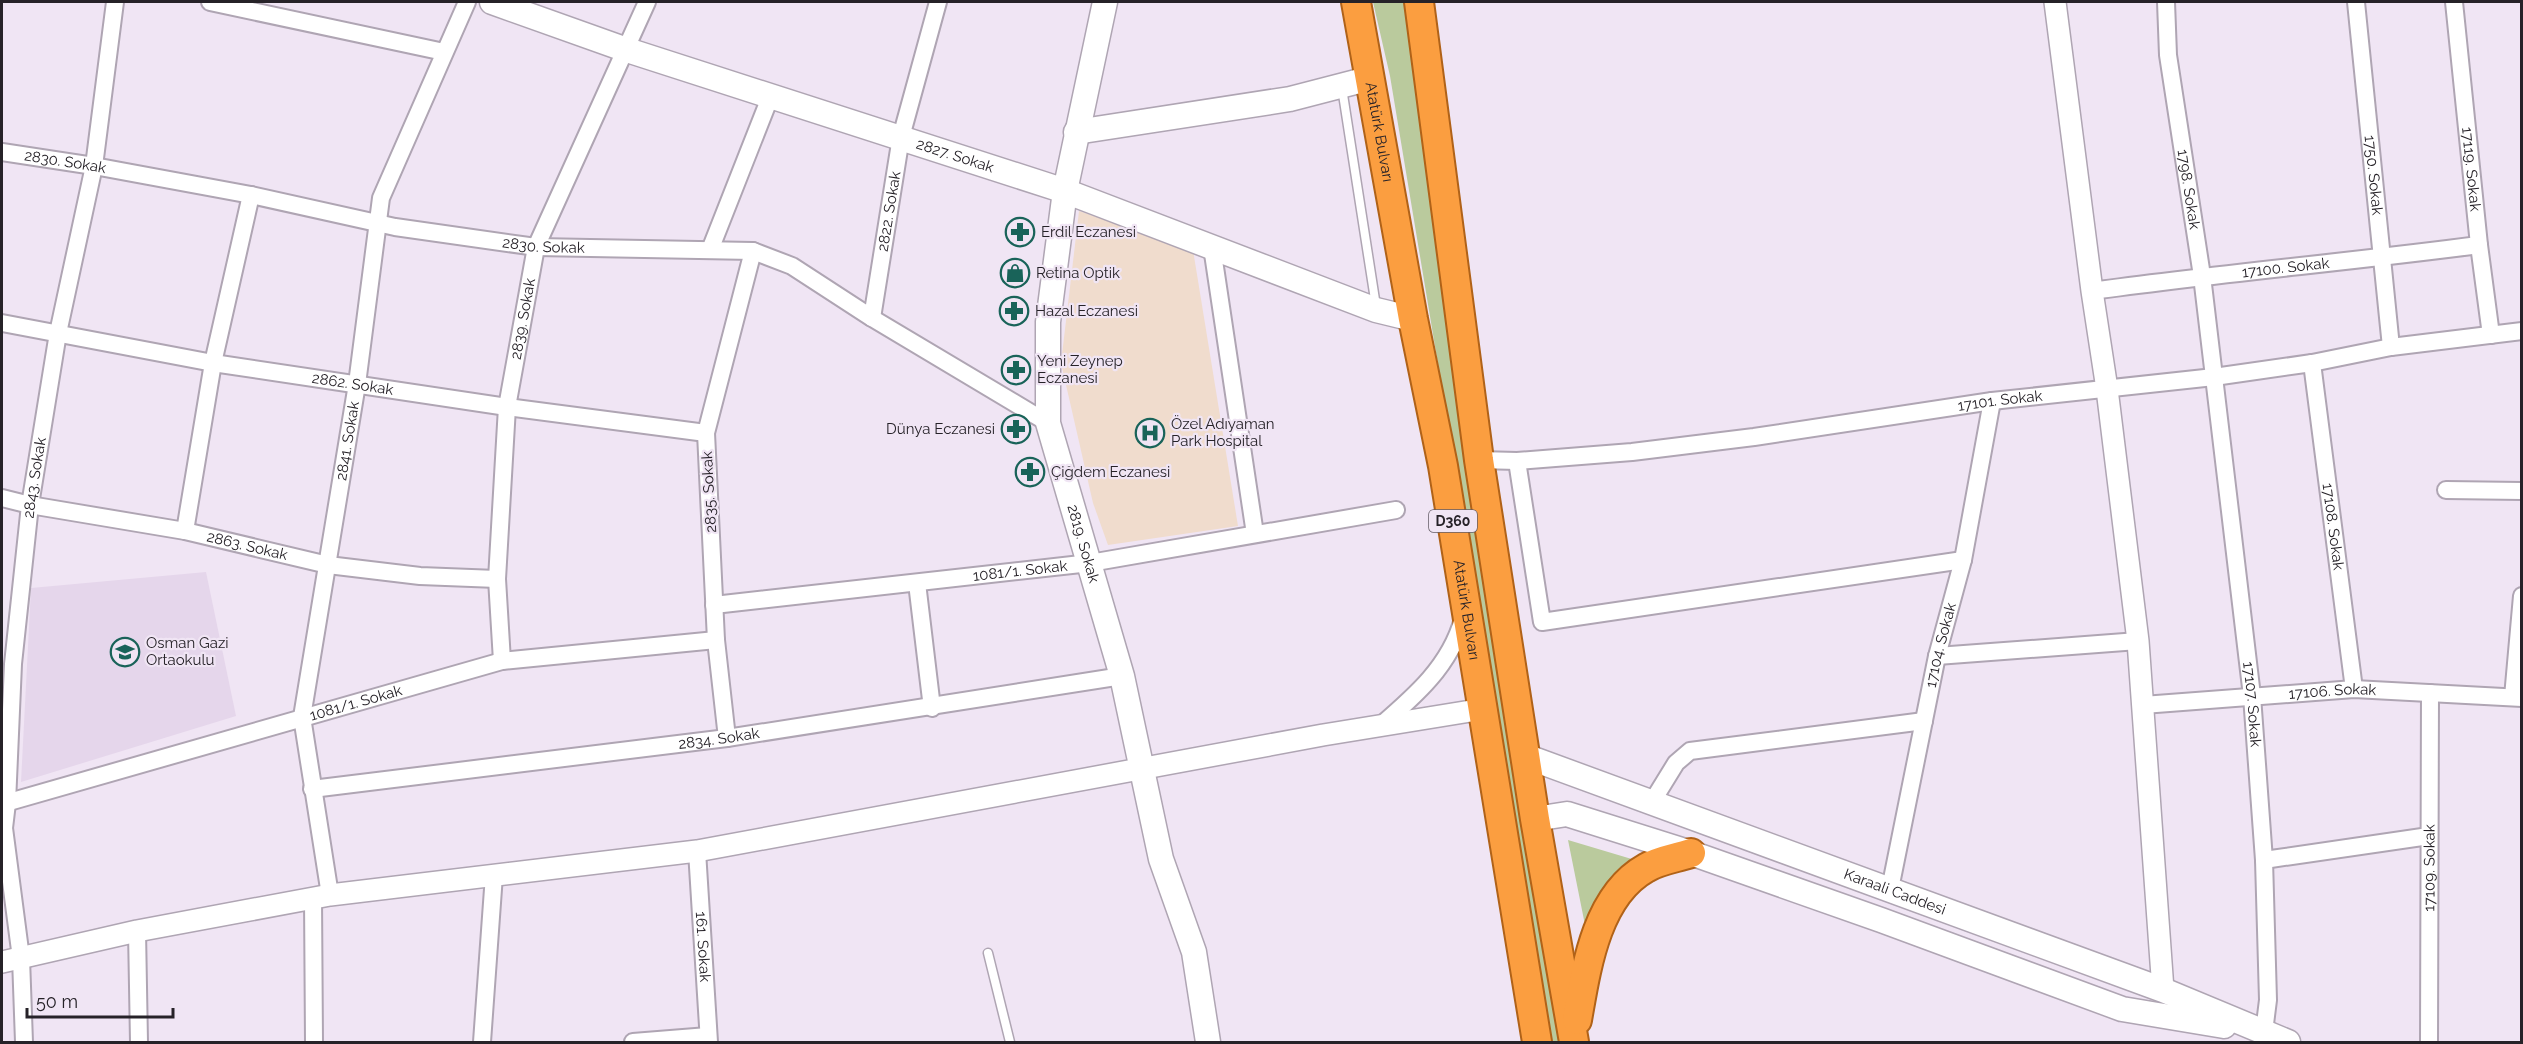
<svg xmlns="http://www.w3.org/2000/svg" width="2523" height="1044" viewBox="0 0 2523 1044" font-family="Raleway,sans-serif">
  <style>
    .built { fill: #e5d6eb }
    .medical { fill: #f0dccd }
    .green { fill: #baca9d }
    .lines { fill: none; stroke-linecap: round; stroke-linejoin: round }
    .service-casing { stroke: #afa5b3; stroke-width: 11 }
    .minor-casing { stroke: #afa5b3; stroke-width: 20 }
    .tertiary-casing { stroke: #afa5b3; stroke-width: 24 }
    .secondary-casing { stroke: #afa5b3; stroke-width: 27 }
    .trunk-casing { stroke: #b06218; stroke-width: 32 }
    .service { stroke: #fff; stroke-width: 8 }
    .minor { stroke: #fff; stroke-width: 16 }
    .tertiary { stroke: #fff; stroke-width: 21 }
    .secondary { stroke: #fff; stroke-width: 24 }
    .trunk { stroke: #fb9e40; stroke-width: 28 }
    .labels { text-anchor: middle; stroke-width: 4.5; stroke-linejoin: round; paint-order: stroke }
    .shield { fill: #f0e5f4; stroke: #635c65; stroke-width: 1.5 }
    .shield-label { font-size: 14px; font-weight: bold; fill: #262228 }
    .street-label { font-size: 15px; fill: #262228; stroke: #f0e5f4 }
    .poi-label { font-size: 15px; fill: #262228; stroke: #f0e5f4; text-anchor: start }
  </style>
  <rect width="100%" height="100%" fill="#f0e5f4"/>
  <path class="built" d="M206 572 236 716 21 782 31 588Z"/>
  <path class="medical" d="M1079 211 1193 250 1238 526 1108 545 1093 503 1061 363Z"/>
  <g class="green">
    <path d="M1373 2H1404C1451 349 1496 697 1559 1042H1552L1538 965 1390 76Z"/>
    <path d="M1568 840 1635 860 1604 890 1585 925Z"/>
  </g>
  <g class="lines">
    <g class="service-casing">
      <g id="service">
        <path d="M1342 88 1376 306"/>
        <path d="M988 953 1010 1042"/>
      </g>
    </g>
    <g class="minor-casing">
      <g id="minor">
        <path d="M210 2 444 52"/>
        <path id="s1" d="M2166 2 2168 55 2202 276 2252 696 2264 860 2268 1000 2264 1032"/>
        <path id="s2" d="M2356 2 2391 347"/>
        <path id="s3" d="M2454 2 2479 245 2491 335"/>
        <path id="s4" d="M2 152 94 166 251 195 395 227 536 247 753 251 792 266 872 318 1048 423"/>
        <path d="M1212 247 1255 534"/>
        <path d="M710 250 771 95"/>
        <path id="s5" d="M2092 291C2221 273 2350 262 2479 245"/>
        <path id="s6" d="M872 318 901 137 938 2"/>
        <path id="s7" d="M2 323 213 363 507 407 706 433"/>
        <path id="s8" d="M2312 363 2354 689"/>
        <path id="s9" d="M1479 460 1517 461 1632 452 1754 437 1992 401 2214 377 2312 363 2391 347 2522 331"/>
        <path d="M1517 461 1542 622 1963 560"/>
        <path d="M2446 490 2522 491"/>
        <path id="s10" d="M2 498 30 505 185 531 328 565 420 576 497 579"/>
        <path d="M185 531 213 363 251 195"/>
        <path d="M917 583 932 708"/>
        <path id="s11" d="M714 605 1090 563 1396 510"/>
        <path d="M1937 656 2138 641"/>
        <path id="s12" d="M502 661 497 579 507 407 536 247 647 2"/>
        <path d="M2513 697 2522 596"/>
        <path id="s13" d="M2143 705 2354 689 2522 698"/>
        <path d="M1379 727C1415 696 1450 666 1463 619"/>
        <path d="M727 738 716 640 706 433 753 251"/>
        <path id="s14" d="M312 789 727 738 1122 676"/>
        <path d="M1652 802 1676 763 1690 751 1924 721"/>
        <path id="s15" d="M2 804 502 661 716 640"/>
        <path id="s16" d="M697 851 709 1042"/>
        <path d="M2264 860 2429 836"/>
        <path id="s17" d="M1890 889 1937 656 1963 560 1992 401"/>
        <path id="s18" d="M330 895 302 717 357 384 381 198 467 2"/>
        <path d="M313 898 314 1042"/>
        <path d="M137 931 139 1042"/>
        <path id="s19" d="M24 1042 21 958 4 828 7 803 13 664 30 505 58 333 94 166 115 2"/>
        <path d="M482 1042 494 875"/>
        <path d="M633 1042 708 1036"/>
        <path id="s20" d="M2429 1042 2430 693"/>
      </g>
    </g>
    <g class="tertiary-casing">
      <g id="tertiary">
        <path d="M2055 2 2092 291 2107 389 2138 641 2163 990"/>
        <path d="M2 962 137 931 330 895 697 851 1323 735 1483 709"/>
      </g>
    </g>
    <g class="secondary-casing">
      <g id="secondary">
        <path id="s21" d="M492 2 624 49 1065 191 1376 310 1413 319"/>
        <path id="s22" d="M1105 2 1065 191 1048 322V423L1122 676 1161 859 1194 952 1208 1042"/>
        <path d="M1076 132 1290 99 1371 78"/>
        <path id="s23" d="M1525 756 2163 990 2288 1042"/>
        <path d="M1535 819 1567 814 1691 853 1881 920 2122 1009 2224 1026"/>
      </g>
    </g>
    <g class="trunk-casing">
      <g id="trunk">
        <path id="s24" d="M1356 2 1413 319 1443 466 1537 1042"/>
        <path d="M1419 2 1479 460 1535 819 1574 1042"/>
        <path d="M1577 1020C1586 969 1596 896 1646 868 1659 860 1676 858 1691 853"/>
      </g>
    </g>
    <use href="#service" class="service"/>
    <use href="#minor" class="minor"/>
    <use href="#tertiary" class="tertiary"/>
    <use href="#secondary" class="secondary"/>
    <use href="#trunk" class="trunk"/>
  </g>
  <defs>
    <g id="pharmacy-ring" transform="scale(1.5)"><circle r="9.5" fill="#f0e5f4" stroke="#196359" stroke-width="1.5"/><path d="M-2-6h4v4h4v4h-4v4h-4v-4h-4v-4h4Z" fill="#196359"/></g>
    <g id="shop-ring" transform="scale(1.5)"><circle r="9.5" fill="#f0e5f4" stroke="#196359" stroke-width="1.5"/><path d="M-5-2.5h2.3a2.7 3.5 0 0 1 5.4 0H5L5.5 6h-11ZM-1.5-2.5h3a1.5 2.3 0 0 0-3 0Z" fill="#196359"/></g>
    <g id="hospital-ring" transform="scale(1.5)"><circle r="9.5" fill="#f0e5f4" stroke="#196359" stroke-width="1.5"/><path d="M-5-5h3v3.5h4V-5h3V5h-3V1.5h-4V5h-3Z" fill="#196359"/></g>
    <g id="school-ring" transform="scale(1.5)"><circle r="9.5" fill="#f0e5f4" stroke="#196359" stroke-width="1.5"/><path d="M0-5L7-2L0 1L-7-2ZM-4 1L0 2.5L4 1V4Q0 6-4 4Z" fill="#196359"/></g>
  </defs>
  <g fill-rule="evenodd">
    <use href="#pharmacy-ring" x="1020" y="232"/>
    <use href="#shop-ring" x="1015" y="273"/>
    <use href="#pharmacy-ring" x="1014" y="311"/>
    <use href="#pharmacy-ring" x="1016" y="370"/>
    <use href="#pharmacy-ring" x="1016" y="429"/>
    <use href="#hospital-ring" x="1150" y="433"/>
    <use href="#pharmacy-ring" x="1030" y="472"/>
    <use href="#school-ring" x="125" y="652"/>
  </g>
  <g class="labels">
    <rect class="shield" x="1429" y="510" width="48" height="22" rx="4.5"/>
    <g class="shield-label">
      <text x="1453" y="526">D360</text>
    </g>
    <g class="street-label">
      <text dy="5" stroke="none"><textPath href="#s24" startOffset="132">Atatürk Bulvarı</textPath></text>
      <text dy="5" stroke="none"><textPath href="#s21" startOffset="488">2827. Sokak</textPath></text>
      <text dy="5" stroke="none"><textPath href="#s4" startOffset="64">2830. Sokak</textPath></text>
      <text dy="5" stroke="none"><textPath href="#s3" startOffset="168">17119. Sokak</textPath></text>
      <text dy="5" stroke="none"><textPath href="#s2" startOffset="174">1750. Sokak</textPath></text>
      <text dy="5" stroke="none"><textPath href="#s1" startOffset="189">1798. Sokak</textPath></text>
      <text dy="5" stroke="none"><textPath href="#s6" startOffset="108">2822. Sokak</textPath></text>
      <text dy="5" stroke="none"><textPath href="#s4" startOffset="550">2830. Sokak</textPath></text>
      <text dy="5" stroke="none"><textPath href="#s5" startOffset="195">17100. Sokak</textPath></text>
      <text dy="5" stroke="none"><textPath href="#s12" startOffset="344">2839. Sokak</textPath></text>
      <text dy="5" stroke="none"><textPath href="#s7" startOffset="356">2862. Sokak</textPath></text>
      <text dy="5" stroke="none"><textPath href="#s9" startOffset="525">17101. Sokak</textPath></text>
      <text dy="5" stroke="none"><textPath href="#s18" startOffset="460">2841. Sokak</textPath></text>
      <text dy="5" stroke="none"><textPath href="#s19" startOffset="567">2843. Sokak</textPath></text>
      <text transform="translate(709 492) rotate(-93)" y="5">2835. Sokak</text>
      <text dy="5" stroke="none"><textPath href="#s8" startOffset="165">17108. Sokak</textPath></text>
      <text dy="5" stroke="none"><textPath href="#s22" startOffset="552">2819. Sokak</textPath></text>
      <text dy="5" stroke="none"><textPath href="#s10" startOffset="250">2863. Sokak</textPath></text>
      <text dy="5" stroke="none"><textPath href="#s11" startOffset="308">1081/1. Sokak</textPath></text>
      <text dy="5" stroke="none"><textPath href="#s24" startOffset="618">Atatürk Bulvarı</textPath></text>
      <text dy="5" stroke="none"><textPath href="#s17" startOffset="249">17104. Sokak</textPath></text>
      <text dy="5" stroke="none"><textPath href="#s13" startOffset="190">17106. Sokak</textPath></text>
      <text dy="5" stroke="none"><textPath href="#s15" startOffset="368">1081/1. Sokak</textPath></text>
      <text dy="5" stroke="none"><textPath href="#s1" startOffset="708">17107. Sokak</textPath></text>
      <text dy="5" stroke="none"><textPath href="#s14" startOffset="410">2834. Sokak</textPath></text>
      <text dy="5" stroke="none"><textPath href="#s20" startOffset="174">17109. Sokak</textPath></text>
      <text dy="5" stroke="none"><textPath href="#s23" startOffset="394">Karaali Caddesi</textPath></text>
      <text dy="5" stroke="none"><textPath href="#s16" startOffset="96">161. Sokak</textPath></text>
    </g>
    <g class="poi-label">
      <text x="1041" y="237">Erdil Eczanesi</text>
      <text x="1036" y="278">Retina Optik</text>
      <text x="1035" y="316">Hazal Eczanesi</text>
      <text x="1037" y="366">Yeni Zeynep<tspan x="1037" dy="17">Eczanesi</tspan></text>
      <text x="1171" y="429">Özel Adıyaman<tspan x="1171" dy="17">Park Hospital</tspan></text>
      <text x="995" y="434" text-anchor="end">Dünya Eczanesi</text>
      <text x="1051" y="477">Çiğdem Eczanesi</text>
      <text x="146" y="648">Osman Gazi<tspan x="146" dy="17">Ortaokulu</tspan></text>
    </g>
  </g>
  <rect width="2523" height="1044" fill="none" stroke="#262228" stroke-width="6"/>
  <path d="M27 1008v9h146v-9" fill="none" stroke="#262228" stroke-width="3"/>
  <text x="36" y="1008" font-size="18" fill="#262228" stroke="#f0e5f4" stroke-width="4.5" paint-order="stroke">50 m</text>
</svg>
